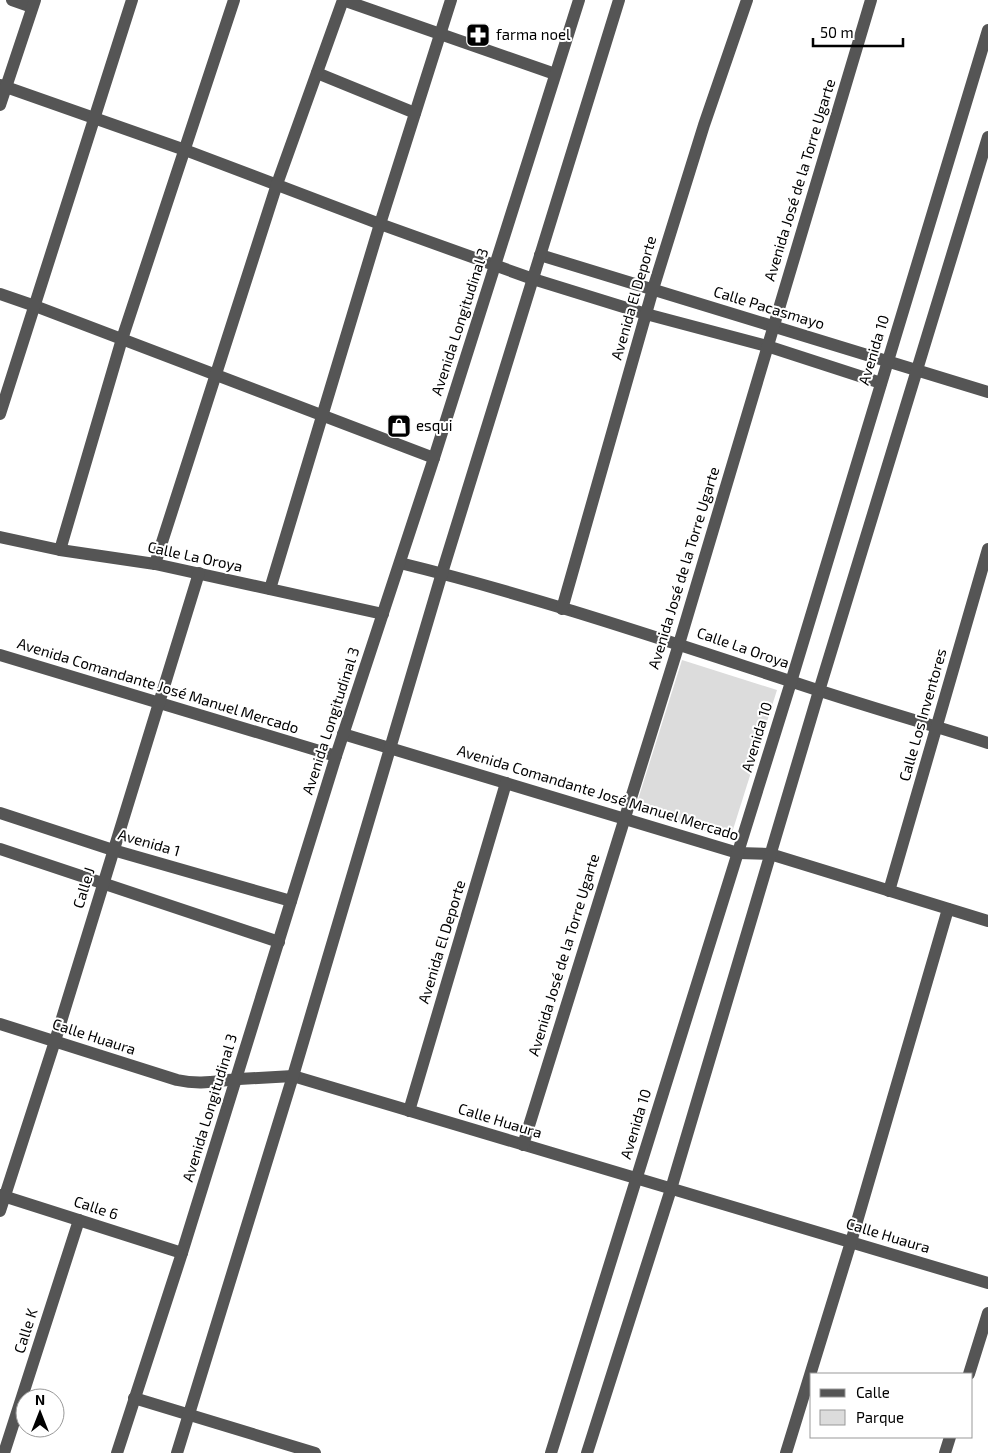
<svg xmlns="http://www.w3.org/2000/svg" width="988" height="1453" viewBox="0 0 988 1453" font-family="'Exo 2',sans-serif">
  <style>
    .green { fill: #dcdcdc }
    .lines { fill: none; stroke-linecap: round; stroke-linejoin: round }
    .minor { stroke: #555; stroke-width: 12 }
    .labels { text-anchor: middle; stroke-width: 4; stroke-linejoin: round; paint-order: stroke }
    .poi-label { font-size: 15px; fill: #000; stroke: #fff; text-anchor: start }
    .street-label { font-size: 15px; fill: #000; stroke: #fff }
  </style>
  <rect width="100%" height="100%" fill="#fff"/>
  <path class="green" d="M682 660 777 690 730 839 635 809Z"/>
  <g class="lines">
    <g class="minor">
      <path d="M12 0 32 7"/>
      <path d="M343 0 555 74"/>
      <path d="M317 73 415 113"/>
      <path d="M0 85 185 150 380 224 533 279 646 314 767 346 881 383"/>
      <path d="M0 105 35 0"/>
      <path d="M540 255 988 392"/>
      <path d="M0 294 35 306 434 458"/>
      <path d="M0 414 132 0"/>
      <path d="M0 537 60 550 155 564 383 614"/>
      <path d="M60 550 122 339 234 0"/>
      <path d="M400 563C531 595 661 639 790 681 855 703 922 722 988 743"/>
      <path d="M155 564 277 184 343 0"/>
      <path d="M270 589 380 224 451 0"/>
      <path d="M562 609 653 289 704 125 747 0"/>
      <path d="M0 655 336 756"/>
      <path d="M343 734 738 853 770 854 988 921"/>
      <path d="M0 813 113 850 291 901"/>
      <path d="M0 849 279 942"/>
      <path d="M889 891 988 549"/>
      <path d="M0 1024 177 1080C201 1085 215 1081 239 1079 257 1078 275 1077 293 1076L988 1283"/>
      <path d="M409 1111 506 783"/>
      <path d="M523 1145 679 644 871 0"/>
      <path d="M0 1195 182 1253"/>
      <path d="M0 1211 55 1041 199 573"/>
      <path d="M969 1374 988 1313"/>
      <path d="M134 1398 315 1453"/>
      <path d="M4 1453 79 1220"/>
      <path d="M117 1453 182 1253 336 756 434 458 579 0"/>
      <path d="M177 1453 293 1076 442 573 619 0"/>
      <path d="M551 1453 791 682 988 30"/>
      <path d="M587 1453 671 1189 819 691 988 137"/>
      <path d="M786 1453 851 1242 948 909"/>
      <path d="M945 1453 950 1437"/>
    </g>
  </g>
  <defs>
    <g id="pharmacy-square" transform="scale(1.25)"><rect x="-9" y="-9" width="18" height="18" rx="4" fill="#000" stroke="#fff"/><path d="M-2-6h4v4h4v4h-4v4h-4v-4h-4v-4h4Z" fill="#fff"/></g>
    <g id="shop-square" transform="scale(1.25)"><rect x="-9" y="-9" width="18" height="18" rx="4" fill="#000" stroke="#fff"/><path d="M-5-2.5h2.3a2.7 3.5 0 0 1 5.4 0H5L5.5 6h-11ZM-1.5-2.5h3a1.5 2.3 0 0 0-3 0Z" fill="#fff"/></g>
  </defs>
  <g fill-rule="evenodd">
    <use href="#pharmacy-square" x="478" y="35"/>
    <use href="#shop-square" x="399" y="426"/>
  </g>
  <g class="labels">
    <g class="poi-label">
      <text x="496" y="40">farma noel</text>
      <text x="416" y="431">esqui</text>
    </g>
    <g class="street-label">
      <text transform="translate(800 180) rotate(-73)" y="5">Avenida José de la Torre Ugarte</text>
      <text transform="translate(634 298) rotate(-74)" y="5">Avenida El Deporte</text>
      <text transform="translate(769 308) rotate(17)" y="5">Calle Pacasmayo</text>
      <text transform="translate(460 322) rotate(-72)" y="5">Avenida Longitudinal 3</text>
      <text transform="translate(874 350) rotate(-73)" y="5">Avenida 10</text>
      <text transform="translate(195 557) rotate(12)" y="5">Calle La Oroya</text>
      <text transform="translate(684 568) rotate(-73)" y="5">Avenida José de la Torre Ugarte</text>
      <text transform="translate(743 648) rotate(19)" y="5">Calle La Oroya</text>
      <text transform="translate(158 686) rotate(17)" y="5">Avenida Comandante José Manuel Mercado</text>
      <text transform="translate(923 715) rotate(-74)" y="5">Calle Los Inventores</text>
      <text transform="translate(331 721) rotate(-72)" y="5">Avenida Longitudinal 3</text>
      <text transform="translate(757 737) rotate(-73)" y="5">Avenida 10</text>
      <text transform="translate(598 793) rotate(17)" y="5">Avenida Comandante José Manuel Mercado</text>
      <text transform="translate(149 843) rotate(16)" y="5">Avenida 1</text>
      <text transform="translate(84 888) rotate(-73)" y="5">Calle J</text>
      <text transform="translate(442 942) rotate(-73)" y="5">Avenida El Deporte</text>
      <text transform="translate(564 955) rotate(-73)" y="5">Avenida José de la Torre Ugarte</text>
      <text transform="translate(94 1037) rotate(18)" y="5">Calle Huaura</text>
      <text transform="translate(210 1108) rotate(-73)" y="5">Avenida Longitudinal 3</text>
      <text transform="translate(500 1121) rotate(17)" y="5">Calle Huaura</text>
      <text transform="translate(636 1124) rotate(-73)" y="5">Avenida 10</text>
      <text transform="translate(96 1208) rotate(18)" y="5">Calle 6</text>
      <text transform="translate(888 1236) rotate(17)" y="5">Calle Huaura</text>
      <text transform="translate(26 1331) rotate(-72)" y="5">Calle K</text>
    </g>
  </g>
  <rect x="810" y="1373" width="162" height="65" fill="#ffffff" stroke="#999999"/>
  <rect x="820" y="1389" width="25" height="8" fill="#555555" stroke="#999999"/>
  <text x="856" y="1398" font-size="15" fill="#000000">Calle</text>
  <rect x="820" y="1410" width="25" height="15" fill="#dcdcdc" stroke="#999999"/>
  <text x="856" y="1423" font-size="15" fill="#000000">Parque</text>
  <g transform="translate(40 1413)"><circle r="24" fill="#ffffff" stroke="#999999"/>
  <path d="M0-4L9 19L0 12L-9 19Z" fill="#000000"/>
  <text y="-8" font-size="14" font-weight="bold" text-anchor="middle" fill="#000000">N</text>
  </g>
  <path d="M813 38v8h90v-8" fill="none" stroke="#000000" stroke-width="2.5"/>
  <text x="820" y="38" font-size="15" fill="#000000" stroke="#ffffff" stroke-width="4" paint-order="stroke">50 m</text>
</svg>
